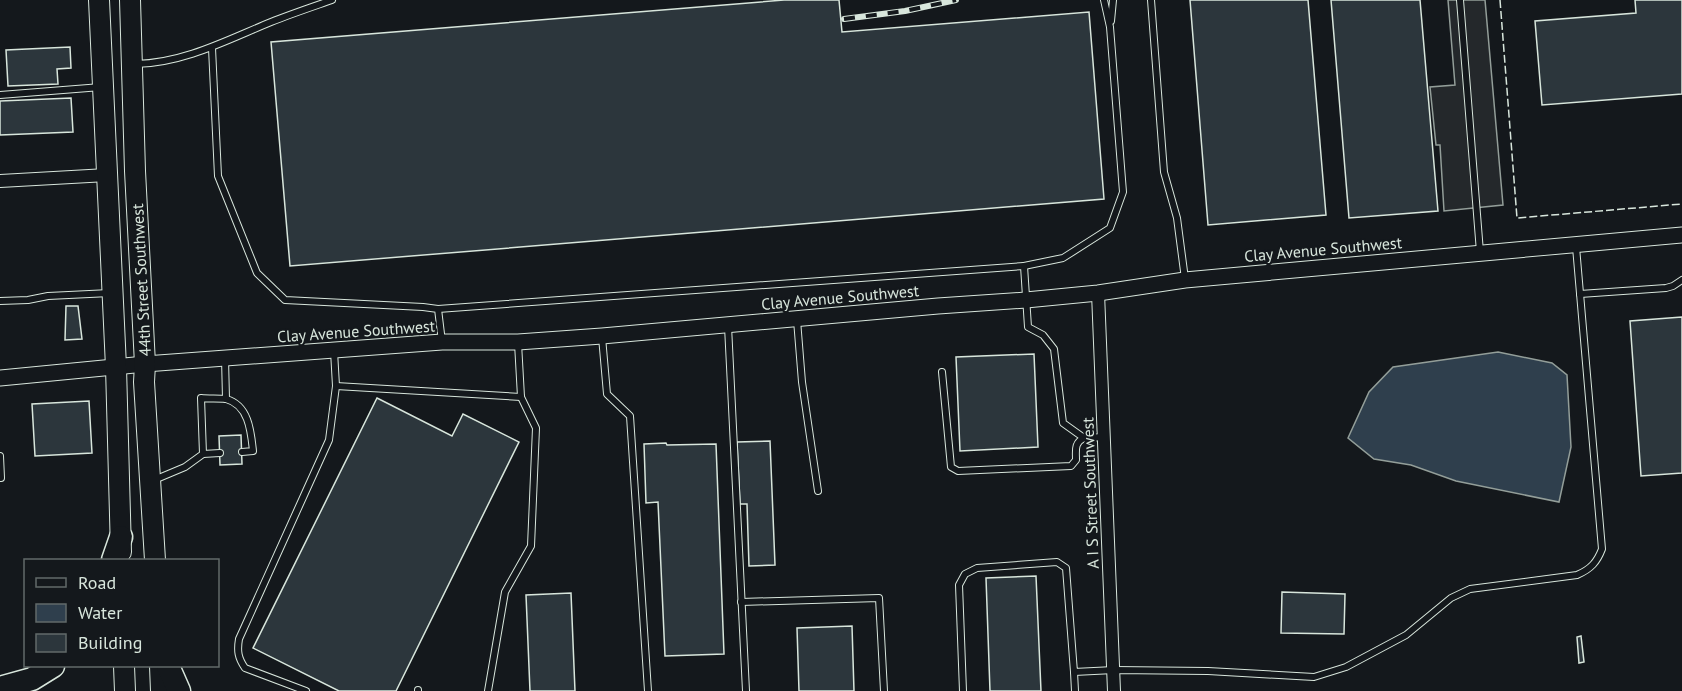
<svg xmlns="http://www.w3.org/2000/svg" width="1682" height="691" viewBox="0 0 1682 691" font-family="'PT Sans',sans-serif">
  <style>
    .parking { fill: #24282b; stroke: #939e99; stroke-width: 1.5 }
    .water { fill: #2f3f4d; stroke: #939e99; stroke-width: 1.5 }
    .building { fill: #2c363c; stroke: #d8e6dc; stroke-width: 1.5 }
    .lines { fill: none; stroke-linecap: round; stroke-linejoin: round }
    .service-casing { stroke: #d8e6dc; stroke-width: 8 }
    .minor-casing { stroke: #d8e6dc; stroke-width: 14 }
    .tertiary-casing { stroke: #d8e6dc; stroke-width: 17 }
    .primary-casing { stroke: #d8e6dc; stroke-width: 22 }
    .motorway-casing { stroke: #d8e6dc; stroke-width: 25 }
    .service { stroke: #14181c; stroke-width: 6 }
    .minor { stroke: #14181c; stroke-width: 12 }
    .tertiary { stroke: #14181c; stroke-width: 15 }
    .primary { stroke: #14181c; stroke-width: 20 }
    .motorway { stroke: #14181c; stroke-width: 22 }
    .rail-casing { stroke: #d8e6dc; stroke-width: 6 }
    .rail { stroke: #14181c; stroke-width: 4; stroke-dasharray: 11; stroke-linecap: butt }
    .fence { stroke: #d8e6dc; stroke-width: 1.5; stroke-dasharray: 8 3; stroke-linecap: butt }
    .labels { text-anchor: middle; stroke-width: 4.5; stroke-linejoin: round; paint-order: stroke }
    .street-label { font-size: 16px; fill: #d8e6dc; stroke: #14181c }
  </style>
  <rect width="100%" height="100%" fill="#14181c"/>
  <path class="parking" d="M1448 0H1485L1503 205 1444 211 1440 145H1436L1430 87 1455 85Z"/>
  <path class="water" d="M1498 352 1552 363 1567 375 1571 447 1559 502 1456 481 1411 465 1374 459 1348 438 1369 392 1393 367Z"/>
  <g class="building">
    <path d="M784 0H839L842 32 1089 12 1104 199 290 266 271 42Z"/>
    <path d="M1190 0H1308L1326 215 1208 225Z"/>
    <path d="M1331 0H1420L1438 211 1349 218Z"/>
    <path d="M1635 0H1682V94L1542 105 1535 21 1636 13Z"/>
    <path d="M70 47 71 68 57 69 58 84 8 86 6 50Z"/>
    <path d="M71 98 73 132 0 135V101Z"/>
    <path d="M66 306H78L82 339 65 340Z"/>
    <path d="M1682 317V473L1641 476 1630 321Z"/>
    <path d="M1034 354 1038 447 960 451 956 357Z"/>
    <path d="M377 398 452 436 463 414 519 442 396 691H339L253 648Z"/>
    <path d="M89 401 92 453 35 456 32 404Z"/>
    <path d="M241 435 242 464 220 465 219 436Z"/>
    <path d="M770 441 775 565 749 566 747 504H740L737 442Z"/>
    <path d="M666 443 667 445 716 444 724 654 665 656 658 502 646 503 644 444Z"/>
    <path d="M1036 576 1041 691H990L986 578Z"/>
    <path d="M1282 592 1345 594 1344 634 1281 633Z"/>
    <path d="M571 593 575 691H530L526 595Z"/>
    <path d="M852 626 854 691H799L797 628Z"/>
    <path d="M1581 636 1584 662 1579 663 1577 637Z"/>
  </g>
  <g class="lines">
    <g class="service-casing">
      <g id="service">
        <path d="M1151 0 1164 172 1177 218 1185 279"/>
        <path d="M1460 0 1480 252"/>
        <path d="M1111 21 1113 0"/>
        <path d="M212 48 218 176 257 273 285 300 423 307 438 309 442 342"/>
        <path d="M136 64C184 63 227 40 271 22 291 14 312 7 332 0"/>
        <path d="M0 95 101 87"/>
        <path d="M1024 266 1063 258 1110 228 1123 192 1110 27 1104 0"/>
        <path d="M1580 294 1666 288 1673 286 1682 280"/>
        <path d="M0 301 28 300 48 296 110 293"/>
        <path d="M438 309 1024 266 1028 327 1043 335 1054 349 1063 423 1084 438 1104 437"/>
        <path d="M797 320 802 382 818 491"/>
        <path d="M728 326 746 691"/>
        <path d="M602 337 607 394 630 416 648 691"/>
        <path d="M225 358 226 399"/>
        <path d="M942 372 951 467 958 471 1071 466 1076 460C1076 450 1074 443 1084 438"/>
        <path d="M336 386 521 397"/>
        <path d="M203 454 220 453"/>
        <path d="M0 456 1 478"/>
        <path d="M154 480 185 467 203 454 201 398C209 399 218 398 226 399 249 405 251 432 253 451L242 452"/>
        <path d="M741 602 879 598 884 691"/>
        <path d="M1074 672 1075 691"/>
        <path d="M306 691 245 668C238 658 237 651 239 639L329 440 336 386 334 351"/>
        <path d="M418 691V690"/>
        <path d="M488 691 505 592 531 546 536 428 521 397 518 343"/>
        <path d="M963 691 959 585 965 574 977 568 1057 562 1066 568 1074 672 1114 670 1208 671 1314 677 1346 667 1406 635 1451 598 1470 589 1577 575C1591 569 1597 562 1602 549L1576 247"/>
      </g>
    </g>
    <g class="minor-casing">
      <g id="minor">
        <path d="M0 181 107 175"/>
        <path d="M1098 293 1114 691"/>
      </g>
    </g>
    <g class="tertiary-casing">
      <path id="tertiary" d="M0 378 145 364 442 342H518L602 336 938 306 1026 300 1098 293 1185 280 1682 235"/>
    </g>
    <g class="primary-casing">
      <g id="primary">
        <path d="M99 0 116 367 121 552"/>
        <path d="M130 0 135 171 145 364 144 382 155 560"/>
        <path d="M124 666 125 691"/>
        <path d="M160 666 161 691"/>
      </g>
    </g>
    <g class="motorway-casing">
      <g id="motorway">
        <path d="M113 560 121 537"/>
        <path d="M168 666 179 691"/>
        <path d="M0 688 32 679 53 666"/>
      </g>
    </g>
    <use href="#service" class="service"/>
    <use href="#minor" class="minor"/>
    <use href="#tertiary" class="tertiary"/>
    <use href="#primary" class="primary"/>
    <use href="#motorway" class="motorway"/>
    <g class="rail-casing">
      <path id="rail" d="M844 19 905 11 956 0"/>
    </g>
    <use href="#rail" class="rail"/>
    <path class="fence" d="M1500 0 1517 218 1682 204"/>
  </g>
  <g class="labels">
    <g class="street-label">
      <text transform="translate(1323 249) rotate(-5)" y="6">Clay Avenue Southwest</text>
      <text transform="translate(141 280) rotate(-93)" y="6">44th Street Southwest</text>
      <text transform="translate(840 297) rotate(-5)" y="6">Clay Avenue Southwest</text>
      <text transform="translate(356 331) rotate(-4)" y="6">Clay Avenue Southwest</text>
      <text transform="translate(1090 493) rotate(-92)" y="6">A I S Street Southwest</text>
    </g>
  </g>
  <rect x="24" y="559" width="195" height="108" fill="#14181c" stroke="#626a69" stroke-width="1.5"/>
  <rect x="36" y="578" width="30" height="9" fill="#14181c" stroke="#626a69" stroke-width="1.5"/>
  <text x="78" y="589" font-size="18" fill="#d8e6dc">Road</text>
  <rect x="36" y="604" width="30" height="18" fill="#2f3f4d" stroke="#626a69" stroke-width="1.5"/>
  <text x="78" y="619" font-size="18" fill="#d8e6dc">Water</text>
  <rect x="36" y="634" width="30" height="18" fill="#2c363c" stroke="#626a69" stroke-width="1.5"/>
  <text x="78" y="649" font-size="18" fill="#d8e6dc">Building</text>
</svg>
